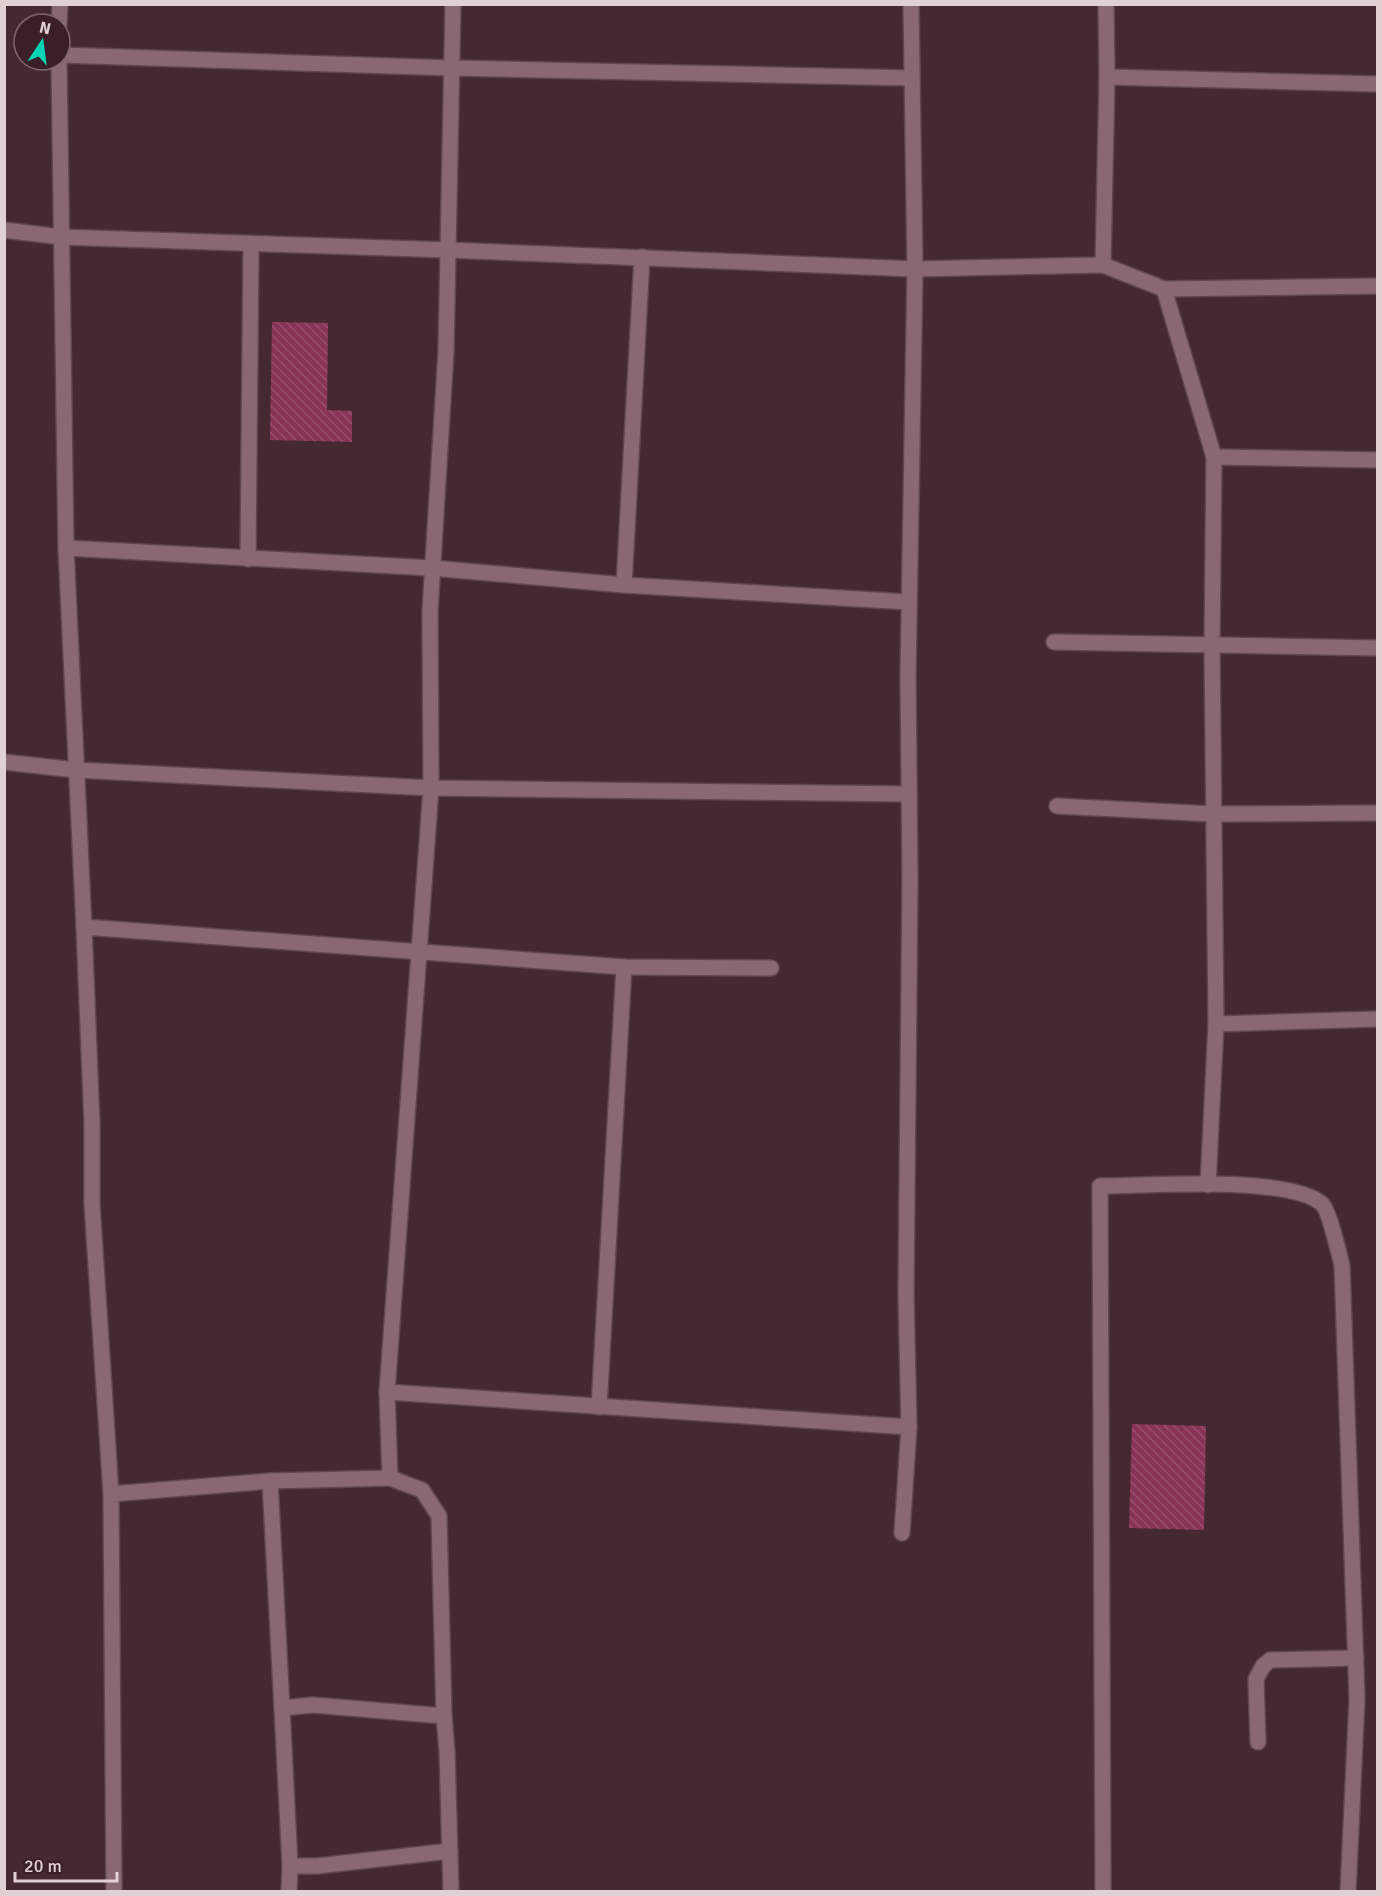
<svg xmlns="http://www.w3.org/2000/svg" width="1382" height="1896" viewBox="0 0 1382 1896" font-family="Signika,sans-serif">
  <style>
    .building { fill: url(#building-back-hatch) }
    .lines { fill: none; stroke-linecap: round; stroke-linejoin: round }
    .minor-casing { stroke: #5e464e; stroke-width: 18 }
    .minor { stroke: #886872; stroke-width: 15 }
  </style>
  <defs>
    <pattern id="building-back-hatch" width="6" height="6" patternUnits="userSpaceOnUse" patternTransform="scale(1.5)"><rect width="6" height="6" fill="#893357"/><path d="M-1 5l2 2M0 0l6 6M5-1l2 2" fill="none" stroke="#99506e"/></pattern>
  </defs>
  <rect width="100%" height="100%" fill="#442932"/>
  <g class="building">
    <path d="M272 322 328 323 327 410 352 411V442L270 440Z"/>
    <path d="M1132 1424 1206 1426 1204 1530 1129 1528Z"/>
  </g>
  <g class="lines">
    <g class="minor-casing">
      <g id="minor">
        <path d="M1106 4 1107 77 1103 265 1164 289 1378 286"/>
        <path d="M59 24 60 4"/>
        <path d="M60 55 452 68 911 78"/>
        <path d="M59 60 66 548 84 927 92 1124V1204L111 1494 114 1892"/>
        <path d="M1107 77 1378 84"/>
        <path d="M4 230 61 237 449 250 915 269 1103 265"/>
        <path d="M1164 289 1214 457 1212 645 1216 1024 1208 1185"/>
        <path d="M1214 457 1378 460"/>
        <path d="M66 548 432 568 624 585 908 602"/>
        <path d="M248 559 251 245"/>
        <path d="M624 585 642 257"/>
        <path d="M1054 642 1378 648"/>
        <path d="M4 762 76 770 431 788 909 794"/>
        <path d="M1057 806 1213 814 1378 813"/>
        <path d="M84 927 624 967 771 968"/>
        <path d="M1216 1024 1378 1019"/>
        <path d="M387 1392 909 1427"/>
        <path d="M599 1407 624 967"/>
        <path d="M390 1478 422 1490 439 1516 444 1716 447 1751 451 1892"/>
        <path d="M270 1481 282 1708 313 1705 444 1716"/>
        <path d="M111 1494 270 1481 390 1478 387 1392 431 788 430 611 446 351 453 4"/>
        <path d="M902 1533 909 1427 906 1295 910 879 908 676 915 269 911 4"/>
        <path d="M282 1708 290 1866"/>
        <path d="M1258 1742 1256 1679 1263 1666 1270 1660 1356 1658"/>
        <path d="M289 1892 290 1866H317L450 1851"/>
        <path d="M1103 1892 1100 1186C1146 1186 1291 1175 1322 1204 1329 1210 1339 1254 1342 1265L1357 1699 1348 1892"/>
      </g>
    </g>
    <use href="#minor" class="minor"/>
  </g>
  <rect width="1382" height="1896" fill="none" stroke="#e2d0d5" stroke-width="12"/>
  <g transform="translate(42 42) rotate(13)"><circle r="28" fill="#3a1f29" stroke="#7d666e" stroke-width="1.5"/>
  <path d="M0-4.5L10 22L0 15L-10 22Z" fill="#02d5b6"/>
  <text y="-9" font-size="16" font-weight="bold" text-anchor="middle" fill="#e2d0d5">N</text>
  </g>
  <path d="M15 1872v9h102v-9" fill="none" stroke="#e2d0d5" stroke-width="3"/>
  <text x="24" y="1872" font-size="18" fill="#e2d0d5" stroke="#3a1f29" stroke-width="4.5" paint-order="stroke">20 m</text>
</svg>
